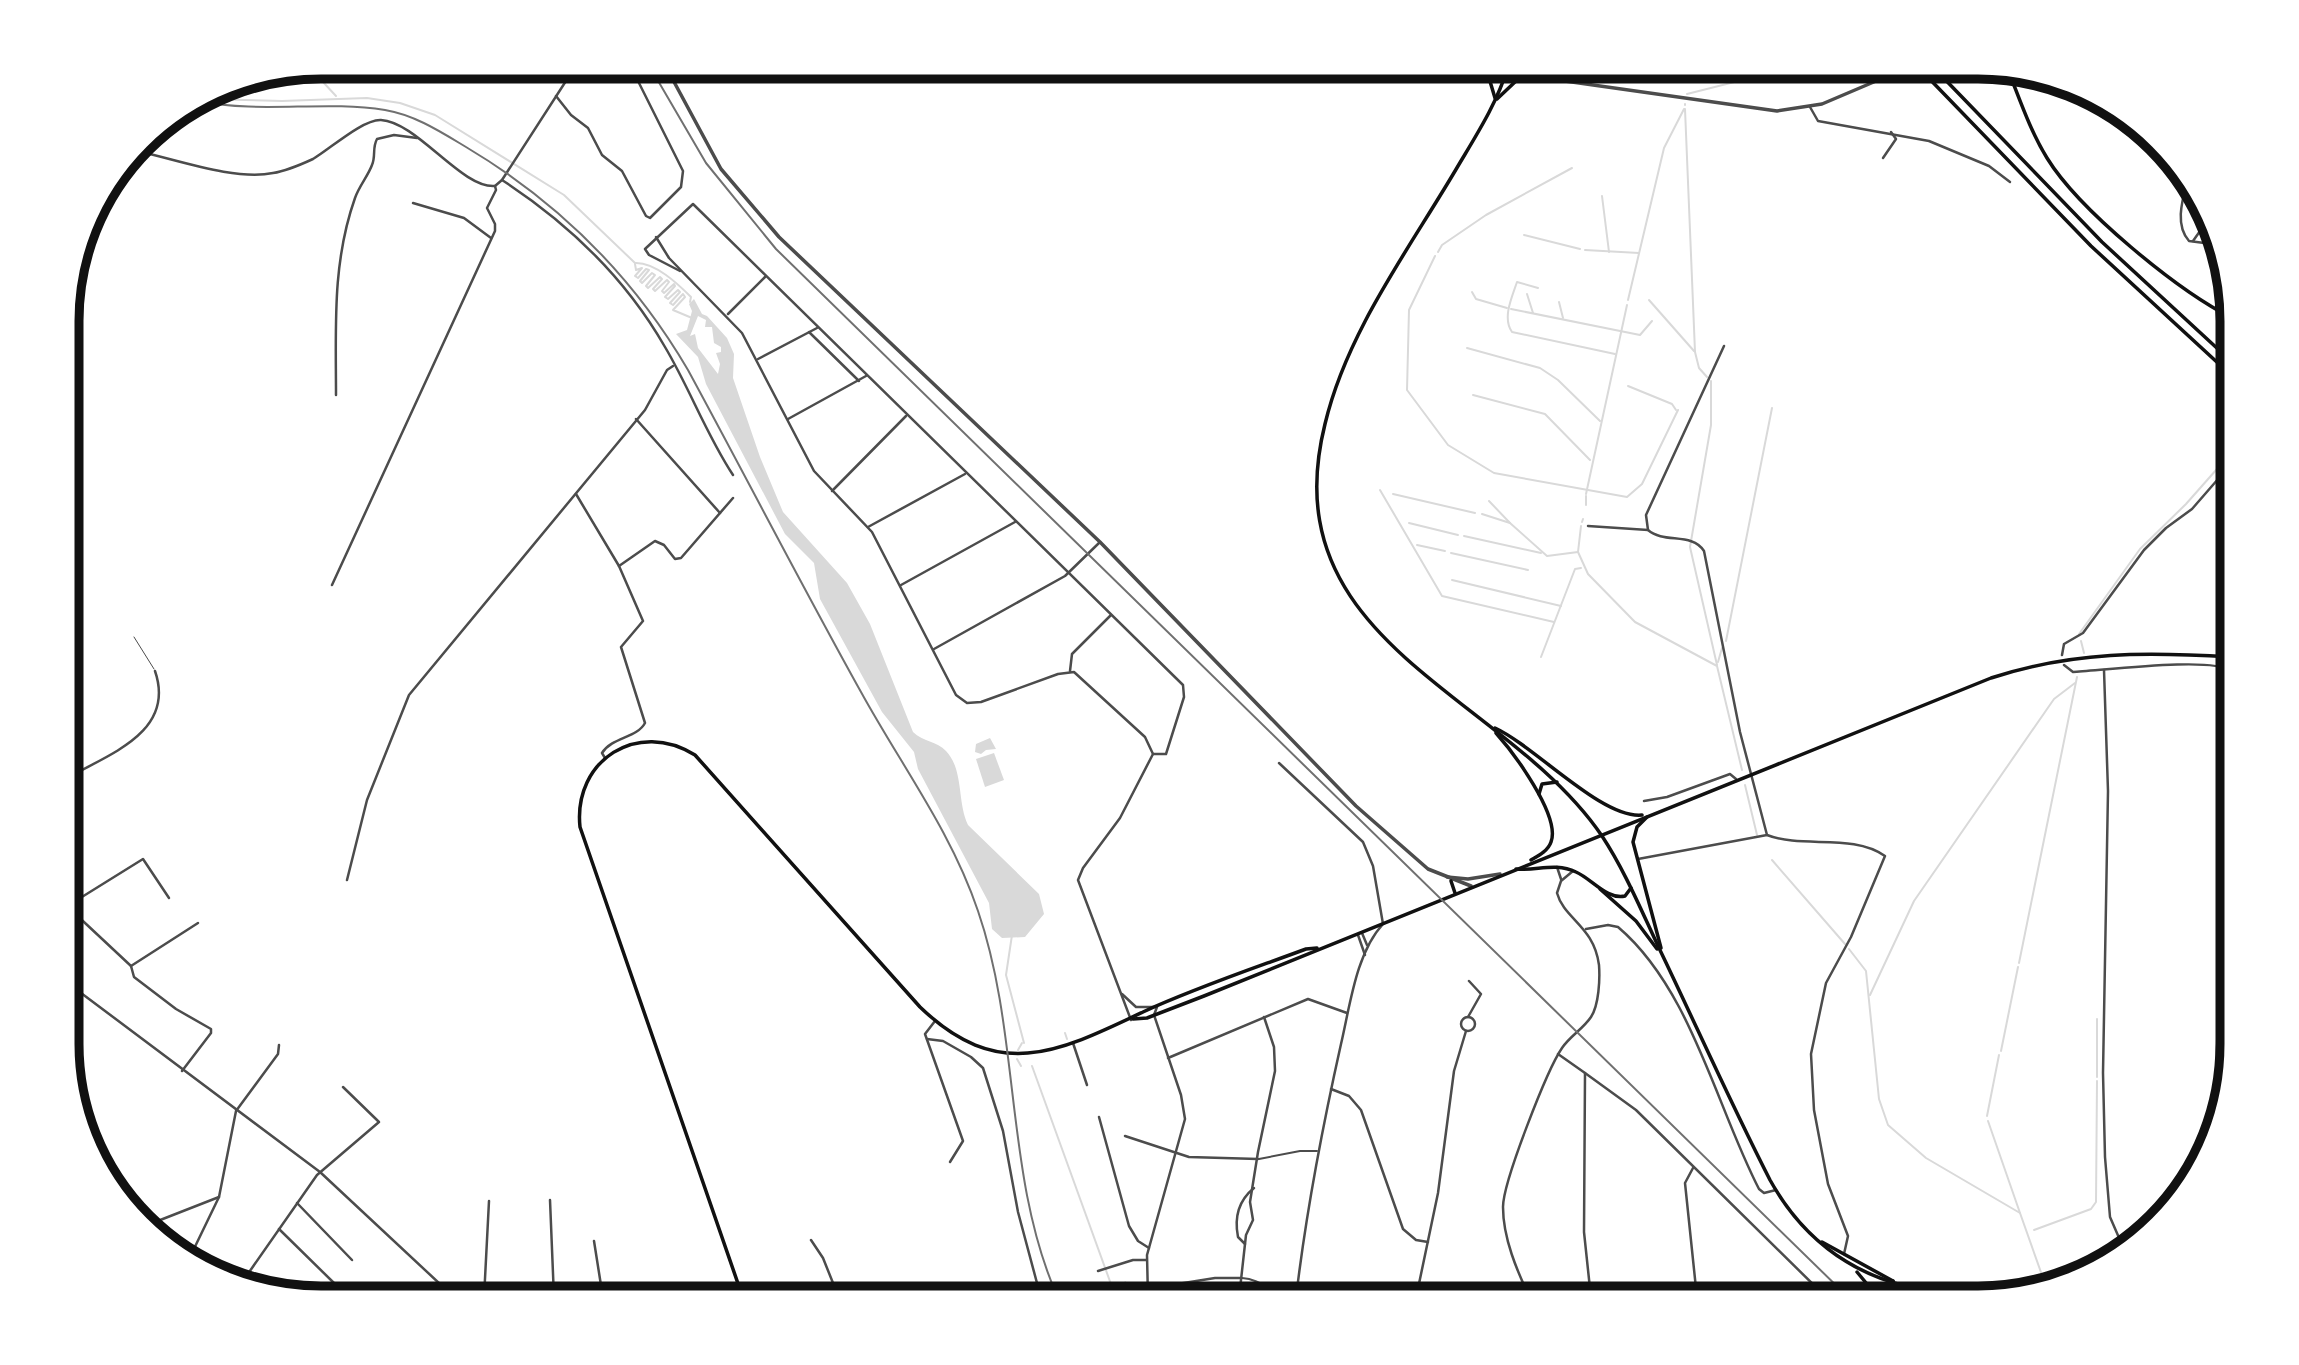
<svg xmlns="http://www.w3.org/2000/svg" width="2299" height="1365" viewBox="0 0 2299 1365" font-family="'Times New Roman',serif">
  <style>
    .water { fill: #d9d9d9; fill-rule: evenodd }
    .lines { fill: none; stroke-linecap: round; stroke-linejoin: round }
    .stream { stroke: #d9d9d9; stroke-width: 2 }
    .service { stroke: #4c4c4c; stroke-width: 1 }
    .pedestrian { stroke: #4c4c4c; stroke-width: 2 }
    .minor { stroke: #4c4c4c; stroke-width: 2.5 }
    .tertiary { stroke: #4c4c4c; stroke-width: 3.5 }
    .primary { stroke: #111; stroke-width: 3.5 }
    .tram { stroke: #707070; stroke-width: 2 }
    .rail { stroke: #707070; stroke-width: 2 }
    .rim { fill: none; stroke: #111; stroke-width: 9 }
  </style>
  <rect width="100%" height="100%" fill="#fff"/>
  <g class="water">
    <path d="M694 299 702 314 707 316 727 338 734 354 733 378 760 457 783 512 847 583 870 624 913 732C923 742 937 741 946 751 964 770 957 802 968 825L1039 894 1044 914 1025 937 1002 938 992 929 989 903 918 769 914 752 882 712 820 599 814 563 785 534 706 384 698 357 676 334 687 330 692 311 689 304ZM698 316 706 320 705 327H712L714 343 721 347V352L716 353 720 364 718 374 698 348 695 334 690 336Z"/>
    <path d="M990 738 996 749 986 750 981 754 975 752 976 744Z"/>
    <path d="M994 753 1004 780 985 787 976 759Z"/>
    <path d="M1125 1281 1134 1287 1137 1298H1125L1121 1287Z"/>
  </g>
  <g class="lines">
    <g class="stream">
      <path d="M310 68 336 96"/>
      <path d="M1687 94 1794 67"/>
      <path d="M203 99 282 101 367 98 400 103 435 115 564 195 635 263C655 262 678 284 691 297L690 302"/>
      <path d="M1685 105V104"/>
      <path d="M1685 109 1695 352 1699 368 1707 377"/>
      <path d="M1602 196 1609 252"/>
      <path d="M1524 235 1580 249"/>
      <path d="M1585 250 1639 253"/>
      <path d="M1438 252 1442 245 1486 215 1572 168"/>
      <path d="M1435 256 1409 310 1407 390 1448 445 1494 473 1627 497 1642 484 1678 410"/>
      <path d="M635 264 636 270 642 268 635 276 638 278 646 269 649 270 640 281 642 283 652 273 655 275 646 286 648 288 660 277 662 279 653 289 655 291 667 280 669 282 662 291 664 293 674 284 675 286 665 297 668 299 678 290 680 292 670 303 673 305 683 294 685 297 673 310 692 318"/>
      <path d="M1538 288 1517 282C1512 297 1502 318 1512 332L1615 354"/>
      <path d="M1472 292 1476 299 1507 308"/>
      <path d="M1527 294 1533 313"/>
      <path d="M1628 300 1664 148 1684 109"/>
      <path d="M1649 300 1694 351"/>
      <path d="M1559 302 1563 318"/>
      <path d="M1511 309 1640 335 1652 321"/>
      <path d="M1467 348 1540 368 1558 380 1600 421"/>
      <path d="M1711 381V425L1690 547 1717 665"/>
      <path d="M1628 386 1672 404 1676 410"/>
      <path d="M1473 395 1545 414 1590 460"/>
      <path d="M1380 490 1442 596 1554 622"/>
      <path d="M1393 494 1475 513"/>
      <path d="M1586 494 1627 305"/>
      <path d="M1489 501 1510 523"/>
      <path d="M1586 505V496"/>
      <path d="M1482 514 1510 523 1547 556 1578 552"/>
      <path d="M1582 522 1583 519"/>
      <path d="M1409 523 1458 535"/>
      <path d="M1581 526 1578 552 1588 574 1635 622 1717 666 1742 770"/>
      <path d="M1464 536 1541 553"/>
      <path d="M1417 545 1445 551"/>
      <path d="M1451 553 1528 570"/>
      <path d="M1452 580 1561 606"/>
      <path d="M2079 634 2140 549 2186 504 2232 452"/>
      <path d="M1726 641 1772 408"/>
      <path d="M2081 641 2084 653"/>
      <path d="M1541 657 1575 569 1581 568"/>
      <path d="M1718 662 1722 648"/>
      <path d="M1745 785 1757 835"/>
      <path d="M1772 860 1845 944"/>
      <path d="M1012 935 1006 975 1024 1043"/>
      <path d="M1849 949 1866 971 1879 1099 1888 1125 1926 1158 2020 1213 2043 1278"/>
      <path d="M2019 963 2077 677"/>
      <path d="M1870 995 1914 901 2054 699 2075 683"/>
      <path d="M1065 1033 1067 1039"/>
      <path d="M1018 1050 1022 1043"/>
      <path d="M2001 1051 2018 967"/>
      <path d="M1017 1059 1021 1066"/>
      <path d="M1032 1066 1116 1298"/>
      <path d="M2097 1077V1019"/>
      <path d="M1987 1116 1999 1055"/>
      <path d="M1988 1121 2020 1213"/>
      <path d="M2034 1230 2091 1209 2096 1202 2097 1081"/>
    </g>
    <path class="service" d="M134 637 154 669"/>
    <g class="pedestrian">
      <path d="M1259 1159 1300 1151H1317"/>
      <path d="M1242 1278C1262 1279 1275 1296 1294 1298"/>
    </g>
    <g class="minor">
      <path d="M556 96 571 115 588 128 602 155 622 171 646 216 650 218 681 187 683 171 631 67"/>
      <path d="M1810 107 1818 121 1929 141 1989 166 2010 182"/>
      <path d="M137 151C175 159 235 181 273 173 286 171 300 165 313 159 330 149 363 119 381 120 417 122 462 189 495 186L502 180 575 67"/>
      <path d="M1883 158 1896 139 1891 132"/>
      <path d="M2188 178C2183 198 2174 224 2189 241L2212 244"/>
      <path d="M502 180C568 223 626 279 665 347 690 389 706 434 733 475"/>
      <path d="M413 203 464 218 491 238"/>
      <path d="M656 237 669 258 742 333 814 471 872 532 956 695 967 703 981 702 1058 674 1074 672 1145 737 1153 754 1120 818 1083 868 1078 880 1131 1020"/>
      <path d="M2193 241 2205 224"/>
      <path d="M680 271 649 255 645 249 693 204 1183 685 1184 697 1166 754H1153"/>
      <path d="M728 314 765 277"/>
      <path d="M809 332 859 381"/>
      <path d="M758 359 817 328"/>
      <path d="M336 395C336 327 332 263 355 198 359 186 368 176 372 165 376 156 372 148 377 139L394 135 417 138"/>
      <path d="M636 419 720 513"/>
      <path d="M788 419 866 376"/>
      <path d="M832 491 906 416"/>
      <path d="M576 494 619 566 643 621 621 647 645 723C637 738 612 737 602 753L605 758"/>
      <path d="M1588 526 1648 530C1664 544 1692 532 1704 551L1740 732 1767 835C1803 849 1852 833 1885 856L1851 937 1826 983 1811 1054 1814 1110 1828 1184 1848 1236 1844 1254"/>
      <path d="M868 527 965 474"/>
      <path d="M1648 530 1646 515 1724 346"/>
      <path d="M619 566 655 541 664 545 675 559 681 558 733 498"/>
      <path d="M332 585 495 231V224L487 208 496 190 495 186"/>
      <path d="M901 585 1015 522"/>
      <path d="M2230 647 2232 638"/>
      <path d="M934 649 1065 576 1100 542"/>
      <path d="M2062 655 2064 644 2083 633 2144 550 2166 528 2192 509 2232 463"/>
      <path d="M2064 665 2073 672C2098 671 2216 656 2228 671L2220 765 2222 879 2215 1115"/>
      <path d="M2104 670 2108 791 2103 1073 2105 1157 2110 1217 2123 1247"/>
      <path d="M1070 671 1072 654 1111 615"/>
      <path d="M1279 763 1363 842 1373 866 1383 924C1356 953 1350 1006 1341 1044 1322 1129 1306 1212 1296 1298"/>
      <path d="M69 777C109 754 176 732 155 671"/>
      <path d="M1644 801 1667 797 1730 774 1736 779"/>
      <path d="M2221 847 2232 849"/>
      <path d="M1638 859 1767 835"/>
      <path d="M1557 867 1561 879"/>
      <path d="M347 880 367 800 409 695 645 410 667 370 673 366"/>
      <path d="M69 905 143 859 169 898"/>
      <path d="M69 908 131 966 134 977 176 1009 211 1029V1033L182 1071"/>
      <path d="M1586 929 1608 925 1618 927C1691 989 1716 1106 1759 1189L1764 1193 1776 1190"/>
      <path d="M1362 933 1367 945"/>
      <path d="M1358 935 1365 955"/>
      <path d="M131 966 198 923"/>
      <path d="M69 984 320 1172 455 1298"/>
      <path d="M1122 994 1136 1007H1157L1154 1015 1181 1095 1185 1119 1147 1255 1148 1298"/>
      <circle cx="1468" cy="1024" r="7"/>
      <path d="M1468 1017 1481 994 1469 981"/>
      <path d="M935 1021 925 1034 963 1141 950 1162"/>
      <path d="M927 1039 943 1041 971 1057 983 1068 1003 1131 1018 1212 1041 1298"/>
      <path d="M1073 1043 1087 1085"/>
      <path d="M1558 1054 1585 1073 1584 1232 1591 1298"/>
      <path d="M1168 1058 1308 999 1347 1013"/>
      <path d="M1585 1073 1636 1110 1827 1298"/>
      <path d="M1331 1089 1349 1096 1361 1110 1403 1229 1416 1240 1428 1242"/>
      <path d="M81 1111 82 1112"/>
      <path d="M1099 1117 1129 1226 1138 1241 1149 1248"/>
      <path d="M1125 1136 1189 1157 1258 1159"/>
      <path d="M1693 1168 1685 1183 1697 1298"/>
      <path d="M550 1200 554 1298"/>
      <path d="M297 1203 352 1260"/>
      <path d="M150 1224 219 1197"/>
      <path d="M279 1229 335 1284 339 1298"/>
      <path d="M811 1240 823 1258 839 1298"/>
      <path d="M594 1241 603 1298"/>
      <path d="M1245 1244 1238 1237C1234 1217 1238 1201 1254 1188"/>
      <path d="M187 1258 190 1257 219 1197 236 1111 278 1054 279 1045"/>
      <path d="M1098 1271 1133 1260H1146"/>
      <path d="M245 1278 317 1175 379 1122 343 1087"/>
      <path d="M656 1285 659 1298"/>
      <path d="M1146 1289 1215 1278H1240"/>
      <path d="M484 1298 489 1201"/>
      <path d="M1239 1298 1246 1235 1253 1220 1250 1202 1258 1152 1275 1071 1274 1047 1264 1017"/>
      <path d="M1416 1298 1438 1193 1454 1071 1466 1031"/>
      <path d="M1530 1298C1517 1271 1503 1238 1503 1207 1503 1182 1547 1070 1562 1048 1570 1036 1583 1029 1591 1017 1599 1005 1600 979 1599 965 1594 926 1564 919 1557 893L1561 881 1573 871"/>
    </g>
    <g class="tertiary">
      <path d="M666 67 721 169 779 237 1100 542 1356 806 1428 869 1471 886"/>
      <path d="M1466 67 1777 111 1822 104 1909 67"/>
      <path d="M1447 877 1468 879 1500 874"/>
      <path d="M1866 1298 1893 1281"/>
      <path d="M1874 1298 1886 1295 1893 1281"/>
    </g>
    <g class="primary">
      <path d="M1508 67C1497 103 1477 134 1458 166 1410 248 1347 331 1325 424 1270 644 1505 693 1602 836 1625 871 1641 910 1659 948 1696 1025 1731 1104 1770 1180 1809 1250 1873 1290 1954 1292 1979 1292 2004 1287 2029 1288"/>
      <path d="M1519 67 1531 76"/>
      <path d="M1918 67 2091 246 2232 376"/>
      <path d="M1933 67 2102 242 2232 362"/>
      <path d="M1478 68 1489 78 1495 98"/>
      <path d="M1478 68 1485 67"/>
      <path d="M2010 75C2021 103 2031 132 2047 158 2079 210 2177 290 2232 318"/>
      <path d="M1497 99 1516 81 1533 77"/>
      <path d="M2219 312 2232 326"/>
      <path d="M1495 728C1536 747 1602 819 1642 815"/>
      <path d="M1496 733C1513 752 1561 816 1551 842 1548 851 1538 856 1531 860"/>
      <path d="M1539 794 1542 784 1557 782"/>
      <path d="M1647 817 1637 827 1633 842 1661 948"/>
      <path d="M1516 869C1537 871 1555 862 1576 872 1592 879 1607 900 1625 896L1631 888"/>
      <path d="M1451 881 1455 893"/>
      <path d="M1600 889 1636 921 1657 949"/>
      <path d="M1133 1019 1147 1018 1204 996 1991 678C2074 651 2146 652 2232 657"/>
      <path d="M1822 1242 1893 1281"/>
      <path d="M1857 1272 1867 1284 1863 1298"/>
      <path d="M1886 1295 1911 1287"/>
      <path d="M743 1298 580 827C573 760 638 719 695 755L920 1007C998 1082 1057 1053 1143 1012 1195 988 1252 969 1306 949L1317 948"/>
    </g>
    <path class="tram" d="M200 101C260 114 324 100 385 110 415 115 441 132 466 147 560 203 633 276 688 370 746 477 802 586 861 692 901 765 951 831 978 911 1021 1036 1004 1177 1058 1298"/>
    <path class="rail" d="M650 67 706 163 776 249 1849 1298"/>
  </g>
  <path d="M0 0H2299V1365H0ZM321 79H1978A242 242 0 0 1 2220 321V1044A242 242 0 0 1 1978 1286H321A242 242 0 0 1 79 1044V321A242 242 0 0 1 321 79Z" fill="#fff" fill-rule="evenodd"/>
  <path class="rim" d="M321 79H1978A242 242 0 0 1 2220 321V1044A242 242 0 0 1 1978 1286H321A242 242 0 0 1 79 1044V321A242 242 0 0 1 321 79Z"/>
</svg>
